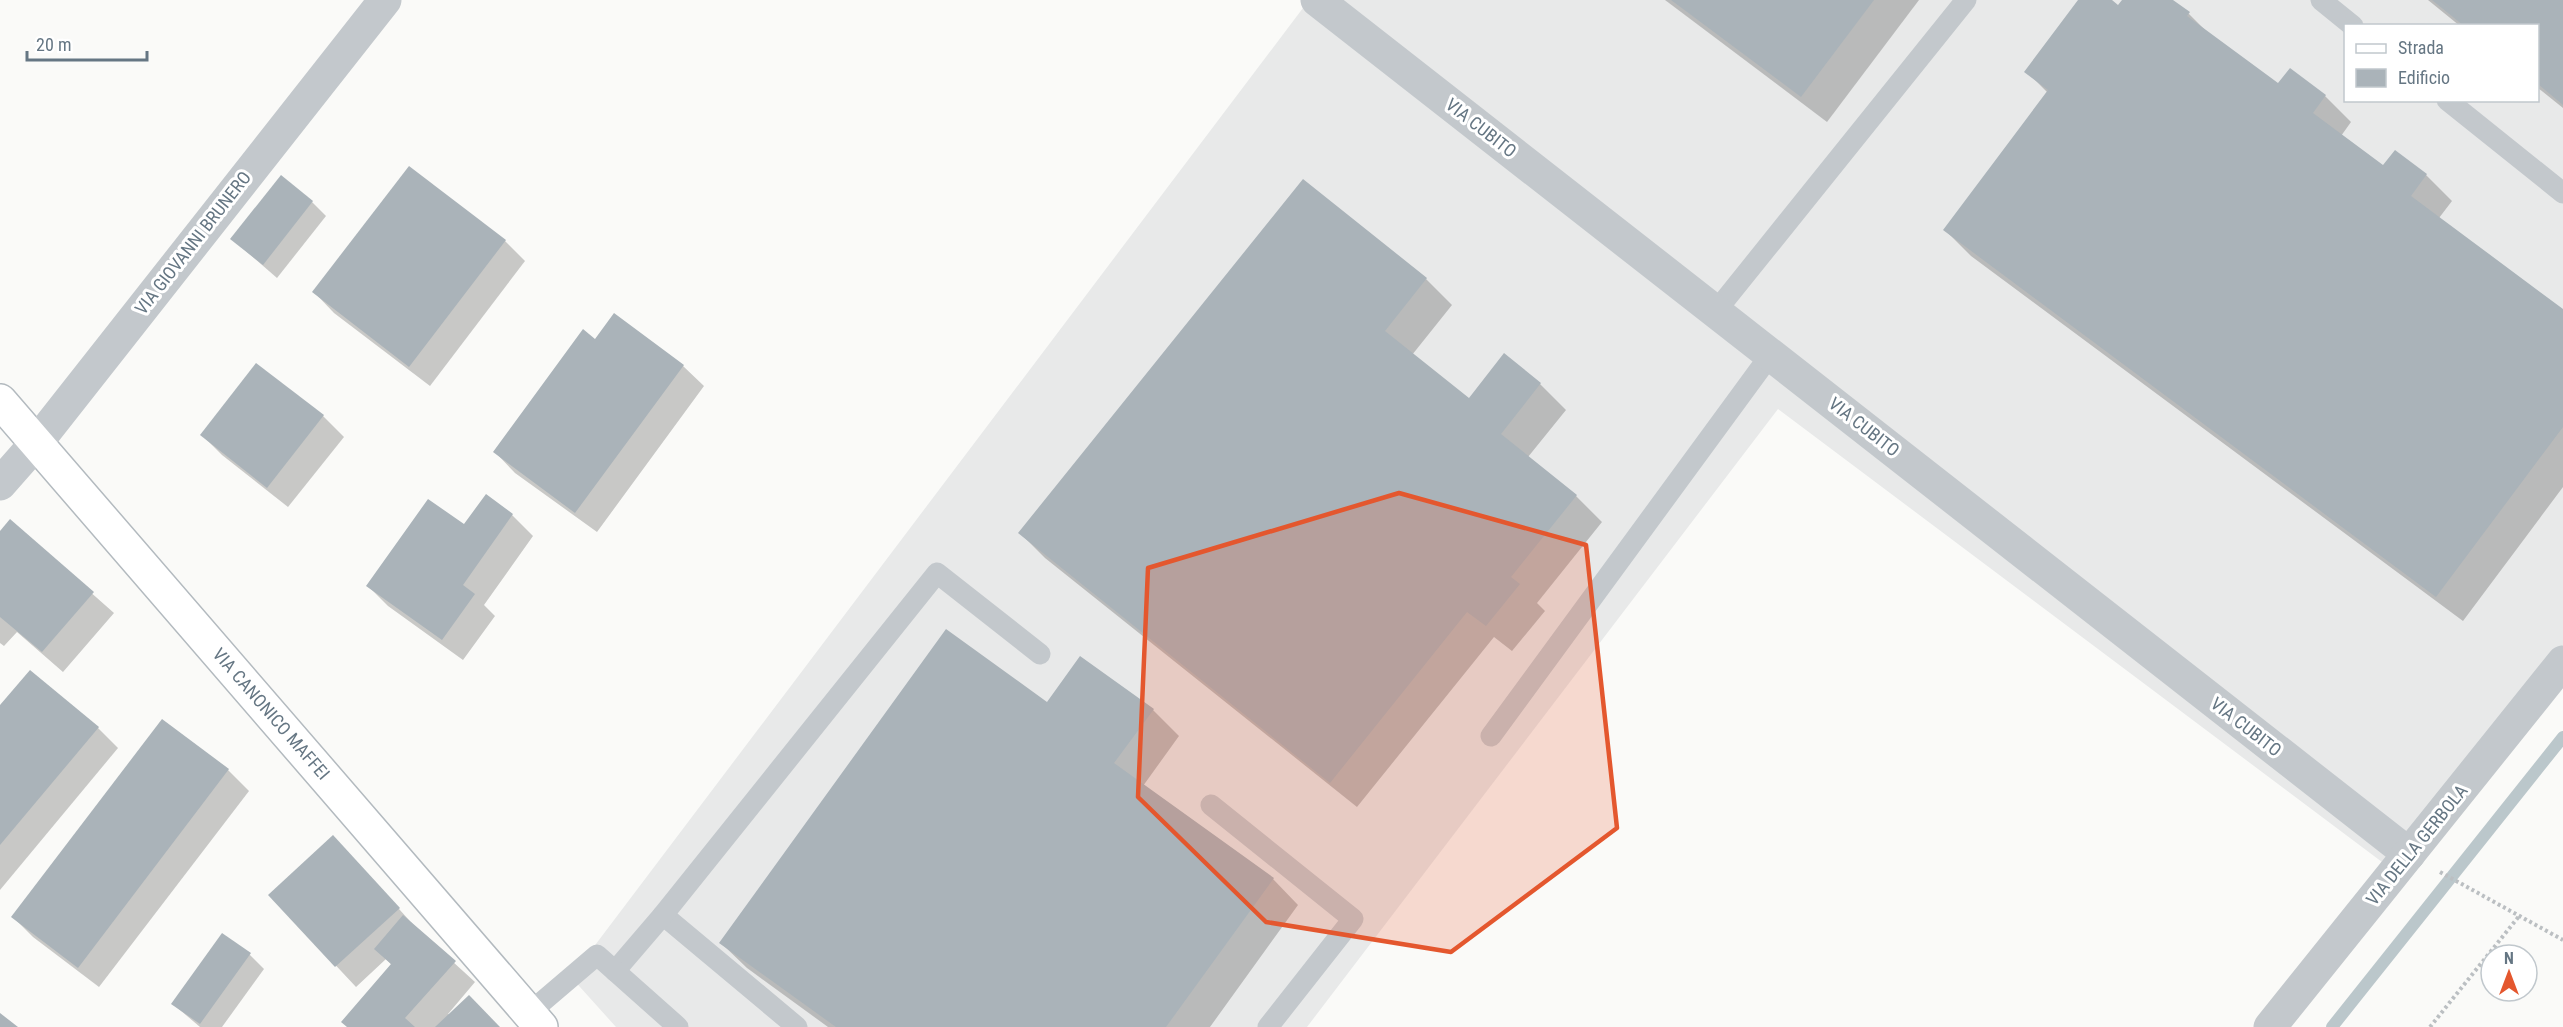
<svg xmlns="http://www.w3.org/2000/svg" width="2563" height="1027" viewBox="0 0 2563 1027" font-family="'Roboto Condensed',sans-serif">
  <style>
    .built { fill: #e8e9e9; fill-rule: evenodd }
    .shadow { fill: #0003 }
    .lines { fill: none; stroke-linecap: round; stroke-linejoin: round }
    .stream { stroke: #bbc7cb; stroke-width: 12 }
    .building { fill: #aab3b9 }
    .secondary-casing { stroke: #b3babf; stroke-width: 36 }
    .path { stroke: #bbbfc2; stroke-width: 4; stroke-dasharray: 3 3; stroke-linecap: butt }
    .lane { stroke: #c3c8cc; stroke-width: 21 }
    .street { stroke: #c3c8cc; stroke-width: 33 }
    .secondary { stroke: #fff; stroke-width: 33 }
    .marked { fill: #e4572e; fill-opacity: 0.2; stroke: #e4572e; stroke-width: 4.5; stroke-linejoin: round }
    .labels { text-anchor: middle; stroke-width: 6; stroke-linejoin: round; paint-order: stroke }
    .street-label { font-size: 18px; fill: #657683; stroke: #fff }
  </style>
  <rect width="100%" height="100%" fill="#fafaf8"/>
  <path class="built" d="M1309 0H2563V645L2386 865 1778 409 1307 1027H616L571 977ZM2346 26H2538V100H2346Z"/>
  <g class="shadow">
    <path d="M1665 0H1919L1827 122Z"/>
    <path d="M2080 0H2110L2119 7 2124 0H2170L2189 14 2208 33 2278 85 2325 96 2351 122 2341 136 2384 167 2426 175 2452 201 2439 218 2563 310V487L2463 621 1971 256 1945 230 2048 93 2026 71Z"/>
    <path d="M2428 0H2563V108L2538 88V26H2460Z"/>
    <path d="M312 202 326 216 277 278 232 239Z"/>
    <path d="M505 241 525 261 430 386 334 313 314 292Z"/>
    <path d="M1426 279 1452 305 1412 355 1469 400 1504 355 1540 384 1566 410 1528 457 1576 496 1602 522 1537 603 1545 611 1512 651 1494 637 1357 807 1045 558 1020 533Z"/>
    <path d="M615 315 683 366 704 386 597 532 515 473 495 452 596 341Z"/>
    <path d="M257 365 323 416 344 437 288 507 222 455 202 435Z"/>
    <path d="M486 496 512 515 533 536 484 605 495 616 463 660 388 606 368 586 464 526Z"/>
    <path d="M10 521 114 613 63 672 17 632 4 646 0 643V533Z"/>
    <path d="M1047 704 1153 710 1179 736 1143 786 1273 879 1298 905 1210 1027H828L747 968 721 943Z"/>
    <path d="M0 707 98 728 118 748 0 890Z"/>
    <path d="M162 721 228 770 249 791 99 987 33 937 13 917Z"/>
    <path d="M353 858 418 930 475 982 448 1014 499 1027H348L392 965 386 959 356 987 270 895Z"/>
    <path d="M222 935 250 955 264 969 222 1027H200L173 1004Z"/>
  </g>
  <g class="lines">
    <path class="stream" d="M2332 1027 2563 737"/>
  </g>
  <g class="building">
    <path d="M1671 0H1874L1801 97Z"/>
    <path d="M2078 0H2112L2118 5 2122 0H2173L2190 12 2187 16 2278 83 2290 68 2326 95 2313 113 2383 165 2395 150 2427 174 2411 196 2563 309V427L2436 597 1943 230 2048 90 2024 72Z"/>
    <path d="M2432 0H2563V105L2538 84V26H2464Z"/>
    <path d="M409 166 506 240 409 367 312 292Z"/>
    <path d="M281 175 313 201 263 265 230 239Z"/>
    <path d="M1303 179 1427 278 1385 331 1469 398 1504 353 1541 383 1501 434 1577 495 1511 577 1520 584 1486 626 1467 612 1330 783 1018 533Z"/>
    <path d="M614 313 684 365 575 513 493 452 583 329 595 339Z"/>
    <path d="M256 363 324 415 267 488 200 435Z"/>
    <path d="M486 494 513 514 463 585 475 594 442 640 366 586 428 499 464 524Z"/>
    <path d="M10 519 94 592 42 652 0 617V531Z"/>
    <path d="M946 629 1047 702 1080 656 1154 709 1114 763 1274 878 1166 1027H836L719 943Z"/>
    <path d="M30 670 99 727 0 845V705Z"/>
    <path d="M162 719 229 769 78 968 11 917Z"/>
    <path d="M333 835 400 908 335 967 268 895Z"/>
    <path d="M403 915 456 961 405 1018 415 1027H347L341 1022 391 964 374 949Z"/>
    <path d="M222 933 251 953 200 1024 171 1004Z"/>
    <path d="M469 995 500 1027H435Z"/>
    <path d="M0 1013 18 1027H0Z"/>
  </g>
  <g class="lines">
    <g class="secondary-casing">
      <path id="secondary" d="M0 401 541 1027"/>
    </g>
    <g class="path">
      <path d="M2440 872 2563 940"/>
      <path d="M2430 1027 2520 915"/>
    </g>
    <g class="lane">
      <path d="M2321 0 2353 26"/>
      <path d="M2447 100 2563 193"/>
      <path d="M1716 311 1966 0"/>
      <path d="M1491 736 1771 354"/>
      <path d="M1211 805 1353 919 1268 1027"/>
      <path d="M663 915 797 1027"/>
      <path d="M615 971 663 915 937 573 1040 654"/>
      <path d="M529 1013 597 955 678 1027"/>
    </g>
    <g class="street">
      <path d="M1317 0 2409 854"/>
      <path d="M0 484 37 442 385 0"/>
      <path d="M2270 1027 2563 662"/>
    </g>
    <use href="#secondary" class="secondary"/>
  </g>
  <path class="marked" d="M1399 493 1586 545 1617 828 1451 952 1266 922 1138 797 1148 568Z"/>
  <g class="labels">
    <g class="street-label">
      <text transform="translate(1481 128) rotate(38)" y="6">VIA CUBITO</text>
      <text transform="translate(193 243) rotate(-52)" y="6">VIA GIOVANNI BRUNERO</text>
      <text transform="translate(1864 427) rotate(38)" y="6">VIA CUBITO</text>
      <text transform="translate(271 714) rotate(49)" y="6">VIA CANONICO MAFFEI</text>
      <text transform="translate(2246 727) rotate(38)" y="6">VIA CUBITO</text>
      <text transform="translate(2417 845) rotate(-51)" y="6">VIA DELLA GERBOLA</text>
    </g>
  </g>
  <rect x="2344" y="24" width="195" height="78" fill="#ffffff" stroke="#c1c8cd" stroke-width="1.5"/>
  <rect x="2356" y="44" width="30" height="9" fill="#ffffff" stroke="#c1c8cd" stroke-width="1.5"/>
  <text x="2398" y="54" font-size="18" fill="#657683">Strada</text>
  <rect x="2356" y="69" width="30" height="18" fill="#aab3b9" stroke="#c1c8cd" stroke-width="1.5"/>
  <text x="2398" y="84" font-size="18" fill="#657683">Edificio</text>
  <g transform="translate(2509 973)"><circle r="28" fill="#ffffff" stroke="#c1c8cd" stroke-width="1.5"/>
  <path d="M0-4.5L10 22L0 15L-10 22Z" fill="#e4572e"/>
  <text y="-9" font-size="16" font-weight="bold" text-anchor="middle" fill="#657683">N</text>
  </g>
  <path d="M27 51v9h120v-9" fill="none" stroke="#657683" stroke-width="3"/>
  <text x="36" y="51" font-size="18" fill="#657683" stroke="#ffffff" stroke-width="4.5" paint-order="stroke">20 m</text>
</svg>
